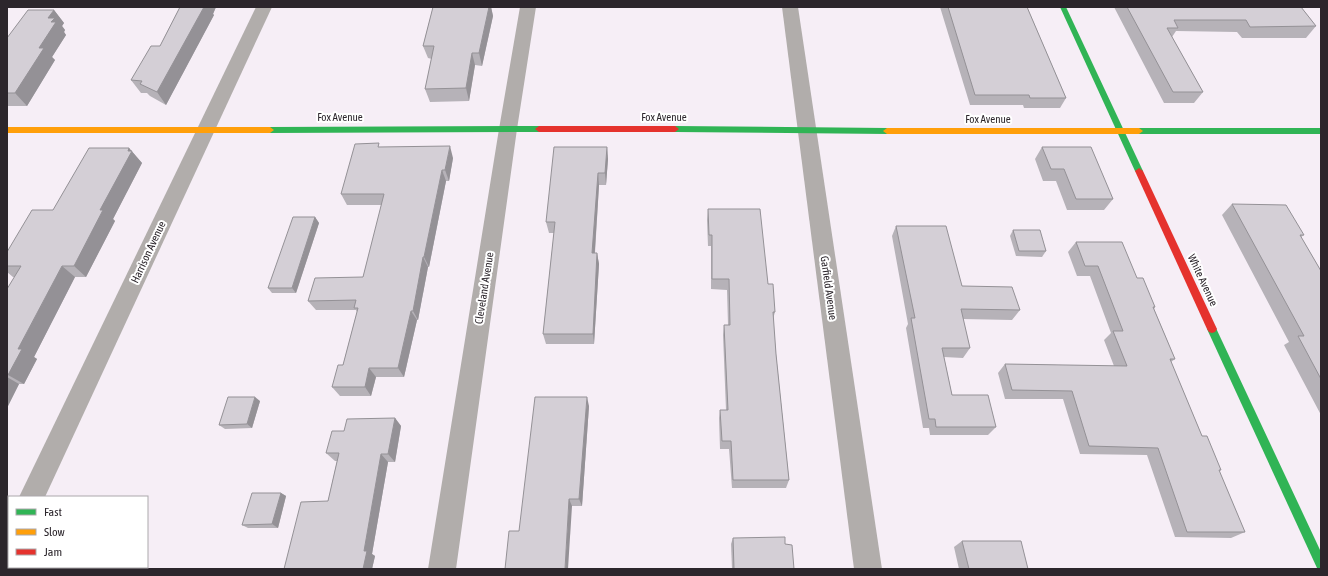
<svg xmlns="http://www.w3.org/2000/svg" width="1328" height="576" viewBox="0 0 1328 576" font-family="'Asap Condensed',sans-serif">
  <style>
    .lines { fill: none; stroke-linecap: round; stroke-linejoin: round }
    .street { fill: #b1adab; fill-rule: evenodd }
    .fast { fill: #30b455; fill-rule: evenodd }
    .slow { fill: #ff9f0a; fill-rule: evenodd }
    .jam { fill: #e5322d; fill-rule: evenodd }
    .wall { fill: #b6b2b8 }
    .shaded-wall { fill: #949196 }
    .building { fill: #d4cfd6; stroke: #949196 }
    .labels { text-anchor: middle; stroke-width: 4; stroke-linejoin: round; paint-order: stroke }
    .street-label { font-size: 11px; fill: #2c262c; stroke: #fff }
  </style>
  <rect width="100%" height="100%" fill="#f6eef6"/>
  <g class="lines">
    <g class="street">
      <path d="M256 7H272L45 497H19Z"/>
      <path d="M520 7H536L517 129 456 569H428L499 129Z"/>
      <path d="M782 7H798L882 569H854Z"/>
      <path d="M7 532H9V562L7 563Z"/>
    </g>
    <g class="fast">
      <path d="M1060 7H1066L1143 171 1142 173 1139 174 1135 171Z"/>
      <path d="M539 126 543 129 539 132 270 133 266 130 270 127Z"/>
      <path d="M675 126 887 128 891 131 887 134 675 132 671 129Z"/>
      <path d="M1139 128H1321V134H1139L1135 131Z"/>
      <path d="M1212 325 1215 326 1321 552V569L1317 568 1207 329 1209 326Z"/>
    </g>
    <g class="slow">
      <path d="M7 127H270L274 130 270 133H7Z"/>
      <path d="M887 128H1139L1143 131 1139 134H887L883 131Z"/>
    </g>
    <g class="jam">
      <path d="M539 126H675L679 129 675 132H539L535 129Z"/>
      <path d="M1139 168 1143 171 1217 329 1215 332 1212 333 1209 332 1207 329 1135 171Z"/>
    </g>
  </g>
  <g class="wall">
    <path d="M180 7H216L213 14 214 15 166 105 150 96 147 93H141L131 80 160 46Z"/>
    <path d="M433 7H491L493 16 482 66 475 65 469 101 430 102 425 89 432 59 428 58 423 46Z"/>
    <path d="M940 7H1027L1066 98 1060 108H1024L1023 105H970Z"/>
    <path d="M1114 7H1301L1316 26 1306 38H1242L1237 32 1176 31 1172 37 1203 92 1194 103H1164Z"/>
    <path d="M54 10 64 23 62 26 65 30 64 32 66 35 52 57 55 60 27 106H7V38Z"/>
    <path d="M381 147 453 158 449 181H446L429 267H428L418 320H417L404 377H376L371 396H340L332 387 343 365 357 312 356 310H316L308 301 363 277 382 205H347L341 194Z"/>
    <path d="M607 147 608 159 606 185H599L595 253H597L599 264 594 344H546L543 334 554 233H549L546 222Z"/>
    <path d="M1042 147 1113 199 1104 210H1067L1056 181H1043L1035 159Z"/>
    <path d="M129 148 142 163 113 219 115 221 86 277H75L34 357 37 359 24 384H19L7 408V289L15 277H13L7 272V252L53 210Z"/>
    <path d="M1232 204 1304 235 1301 237 1321 271V415L1284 345 1289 342 1222 215Z"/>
    <path d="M708 209 768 284 775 312 773 319 776 354 789 480 786 488H732L729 449H720L719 418 720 410H726L723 335 724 325H728L727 290 711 289V246H708L707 220Z"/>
    <path d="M315 217 319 223 296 293H272L268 288Z"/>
    <path d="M896 226 962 286 1020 310 1012 320 963 319 970 348 963 358 944 357 952 395 996 427 988 435H930L929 428H923L906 328 908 324 892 236Z"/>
    <path d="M1013 230 1046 251 1042 257 1016 256 1010 236Z"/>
    <path d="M1076 242 1137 278 1155 307 1154 309 1175 359 1171 362 1202 436 1221 470 1219 471 1245 532 1231 538 1175 537 1147 455 1080 454 1063 399H1005L998 373 1005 364 1114 366 1104 340 1111 333 1090 276H1077L1068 252Z"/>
    <path d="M260 401 252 428 225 429 219 425Z"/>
    <path d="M589 406 582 506H572L519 531Z"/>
    <path d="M395 418 401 426 395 462H388L372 554 375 556 372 569 328 501 337 461H335L326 453 344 431Z"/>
    <path d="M281 493 286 496 278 528H248L242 525Z"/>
    <path d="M733 538 785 544 794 569H732L731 544Z"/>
    <path d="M962 541 1028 569H959L954 547Z"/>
  </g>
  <g class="shaded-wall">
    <path d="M204 7H216L213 14 214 15 166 105 157 92Z"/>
    <path d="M489 7H491L493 16 482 66 479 53Z"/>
    <path d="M54 10 64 23 62 26 65 30 64 32 66 35 52 57 55 60 27 106 15 93 48 18Z"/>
    <path d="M472 53 475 65 469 101 466 88Z"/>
    <path d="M450 146 453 158 449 181 445 170Z"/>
    <path d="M607 147 608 159 606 185 605 173Z"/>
    <path d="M129 148 142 163 113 219 115 221 86 277 74 266Z"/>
    <path d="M442 170 446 181 429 267 424 257Z"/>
    <path d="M598 173 599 185 594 264 592 253Z"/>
    <path d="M315 217 319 223 296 293 292 288Z"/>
    <path d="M597 253 599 264 594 344 593 334Z"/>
    <path d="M423 257 428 267 418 320 413 311Z"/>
    <path d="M62 266 75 277 34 357 37 359 24 384 8 375 18 349Z"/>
    <path d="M411 311 417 320 404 377 398 368Z"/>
    <path d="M369 368 376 377 371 396 365 387Z"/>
    <path d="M7 377 19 384 7 408Z"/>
    <path d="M255 397 260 401 252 428 247 424Z"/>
    <path d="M587 397 589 406 582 506 579 499Z"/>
    <path d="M395 418 401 426 395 462 388 454Z"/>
    <path d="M381 454 388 462 372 554 375 556 372 569H363L364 551Z"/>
    <path d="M281 493 286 496 278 528 272 524Z"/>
    <path d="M569 499 572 506 568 569H565Z"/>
  </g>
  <g class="building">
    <path d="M180 7H204L157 92 140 84 142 81 131 80 151 46H160Z"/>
    <path d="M433 7H489L479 53H472L466 88 425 89 434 46H423Z"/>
    <path d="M948 7H1027L1066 98H1030L1029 95H975Z"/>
    <path d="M1127 7H1301L1316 26 1250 27 1246 20H1174L1178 28H1167L1203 92H1173Z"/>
    <path d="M28 10H54L48 18H55L51 22H56L39 48H44L15 93H7V38Z"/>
    <path d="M379 143 378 147 450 146 445 170H442L424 257H423L413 311H411L398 368H369L365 387H332L338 365H343L358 308H354L356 300 308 301 315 278 363 277 384 194H341L355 144Z"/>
    <path d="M554 147H607L605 173H598L592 253H597L593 334H543L555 222H546Z"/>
    <path d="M1042 147H1091L1113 199H1076L1064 169H1051Z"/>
    <path d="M89 148H129L128 151H132L100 210H103L74 266H62L18 349H22L8 375H7V289L21 266H7V252L32 210H53Z"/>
    <path d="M1232 204 1286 205 1304 235H1300L1321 271V379L1298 336H1304Z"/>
    <path d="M708 209H760L768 284H773L775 312H773L776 354 789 480H733L731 441H722L720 410H728L724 325H730L729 279H712V235H709Z"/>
    <path d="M293 217H315L292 288H268Z"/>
    <path d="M896 226H946L962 286 1012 287 1020 310 961 309 970 348H942L952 395H988L996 427H936L935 419H929L911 318H915Z"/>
    <path d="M1013 230H1040L1046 251H1019Z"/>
    <path d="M1076 242H1122L1137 278H1143L1155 307H1153L1175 359H1170L1202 436H1207L1221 470H1219L1245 532H1187L1158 448 1089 446 1072 391 1012 390 1005 364 1127 366 1113 331H1123L1098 266H1085Z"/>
    <path d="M228 397H255L247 424 219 425Z"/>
    <path d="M535 397H587L579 499H569L565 569H505L509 531H519Z"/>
    <path d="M395 418 388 454H381L364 551H367L363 569H284L301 502 328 501 339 453H326L332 431H344L347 419Z"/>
    <path d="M252 493H281L272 524 242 525Z"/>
    <path d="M785 537V544L792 545 794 569H734L733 538Z"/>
    <path d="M962 541H1021L1028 569H969Z"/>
  </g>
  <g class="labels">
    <g class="street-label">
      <text x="340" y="121">Fox Avenue</text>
      <text x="664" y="121">Fox Avenue</text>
      <text x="988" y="123">Fox Avenue</text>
      <text transform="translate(148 252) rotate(-65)" y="4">Harrison Avenue</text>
      <text transform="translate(1203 280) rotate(65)" y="4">White Avenue</text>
      <text transform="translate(484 288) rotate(-81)" y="4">Cleveland Avenue</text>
      <text transform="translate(829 288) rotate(82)" y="4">Garfield Avenue</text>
    </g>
  </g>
  <rect width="1328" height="576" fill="none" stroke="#2c262c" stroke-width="16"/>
  <rect x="8" y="496" width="140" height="72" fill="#ffffff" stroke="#aba8ab"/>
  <rect x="16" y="509" width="20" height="6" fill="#30b455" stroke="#aba8ab"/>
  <text x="44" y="516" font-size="12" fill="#2c262c">Fast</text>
  <rect x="16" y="529" width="20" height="6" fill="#ff9f0a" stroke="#aba8ab"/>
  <text x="44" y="536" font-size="12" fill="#2c262c">Slow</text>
  <rect x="16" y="549" width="20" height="6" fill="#e5322d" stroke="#aba8ab"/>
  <text x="44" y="556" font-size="12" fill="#2c262c">Jam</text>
</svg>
